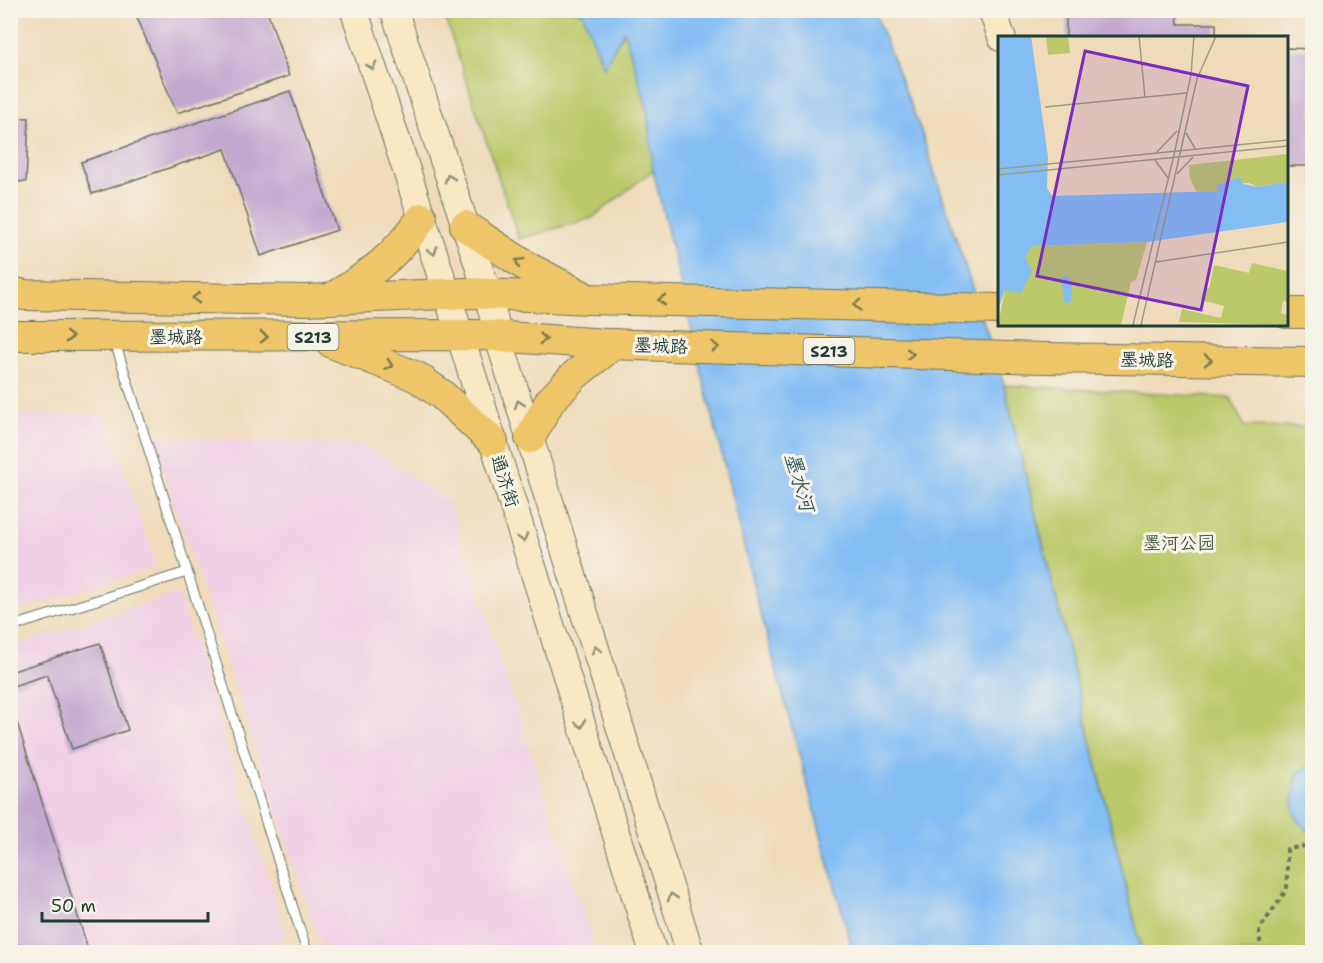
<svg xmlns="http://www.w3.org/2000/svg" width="1323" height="963" viewBox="0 0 1323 963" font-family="'Shantell Sans','LXGW WenKai TC',sans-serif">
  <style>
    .built { fill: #f0d0e5 }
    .green { fill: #bcc96b; stroke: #6e8350; stroke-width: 1.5 }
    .water { fill: #83bdf4; stroke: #517d94; stroke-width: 1.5 }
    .building { fill: #c3a9d0 }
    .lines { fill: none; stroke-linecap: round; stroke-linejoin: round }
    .lane-casing { stroke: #687463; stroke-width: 11 }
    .secondary-casing { stroke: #687463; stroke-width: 29 }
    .primary-casing { stroke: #687463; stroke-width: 32 }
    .path { stroke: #687463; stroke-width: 4; stroke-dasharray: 4.5 4.5; stroke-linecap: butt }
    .lane { stroke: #fff; stroke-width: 9 }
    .secondary { stroke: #f8e8c3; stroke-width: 27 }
    .primary { stroke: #eec569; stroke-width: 30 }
    .oneway { stroke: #8c927c }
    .oneway2 { stroke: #7c7a4c }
    .labels { text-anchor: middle; stroke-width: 6; stroke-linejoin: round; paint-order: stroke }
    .shield { fill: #f7f3e8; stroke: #60746a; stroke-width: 1.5 }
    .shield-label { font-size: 16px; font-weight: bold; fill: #1f3d34 }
    .street-label { font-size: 18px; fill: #1f3d34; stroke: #f7f3e8 }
    .park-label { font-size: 18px; fill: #3e593f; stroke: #f7f3e8 }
    .water-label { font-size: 20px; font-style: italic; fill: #33575a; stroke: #f7f3e8 }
    .inset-road { fill: none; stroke: #9c9c84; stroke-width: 1.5 }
    .view { fill: #7b2cbf; fill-opacity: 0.15; stroke: #7b2cbf; stroke-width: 3 }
    .inset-edge { fill: none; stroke: #1f3d34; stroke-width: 3 }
  </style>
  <rect width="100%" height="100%" fill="#f7f3e8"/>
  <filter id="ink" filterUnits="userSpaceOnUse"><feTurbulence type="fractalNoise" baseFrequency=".0167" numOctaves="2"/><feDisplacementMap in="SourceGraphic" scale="12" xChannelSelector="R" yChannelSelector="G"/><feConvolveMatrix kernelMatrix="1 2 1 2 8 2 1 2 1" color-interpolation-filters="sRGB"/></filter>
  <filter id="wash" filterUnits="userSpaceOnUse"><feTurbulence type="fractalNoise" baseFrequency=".008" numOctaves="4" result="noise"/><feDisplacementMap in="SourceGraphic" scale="24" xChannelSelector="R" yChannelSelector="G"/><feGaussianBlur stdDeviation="1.35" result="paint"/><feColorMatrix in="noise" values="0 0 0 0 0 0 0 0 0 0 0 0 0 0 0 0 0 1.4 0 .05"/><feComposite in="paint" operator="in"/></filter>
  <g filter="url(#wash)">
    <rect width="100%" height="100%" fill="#efdbba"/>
    <g class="built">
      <path d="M11 414 106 415 156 567 11 613Z"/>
      <path d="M152 437 364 445 449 502 596 952H323Z"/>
      <path d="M178 593 287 937 240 952H11L10 647Z"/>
    </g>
    <g class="green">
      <path d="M572 10 582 12 624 30 647 107 653 170 592 218 519 239 443 11Z"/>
      <path d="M1004 385 1231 398 1244 426 1312 427V952H1142Z"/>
    </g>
    <g class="water">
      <path d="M572 11H874L921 131 1004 385 1142 952H853L757 600 653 170 647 107 624 31 604 67 582 12Z"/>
      <path d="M1312 765V833L1311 834C1286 812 1293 803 1297 773Z"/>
    </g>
    <g id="blocks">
      <g class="building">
        <path d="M134 10H267L289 76 177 113Z"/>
        <path d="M1066 10H1177L1178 24H1216V38H1066Z"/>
        <path d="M1286 48 1312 49V166H1286Z"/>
        <path d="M290 91 337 230 261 256 225 149 92 194 81 162Z"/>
        <path d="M10 117 29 118 26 182 10 181Z"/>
        <path d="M100 643 128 730 72 749 47 675 10 687V672Z"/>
        <path d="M11 703 89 952H20L10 922Z"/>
      </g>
    </g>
  </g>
  <g filter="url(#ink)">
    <use href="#blocks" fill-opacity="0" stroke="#687463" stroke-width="1.5"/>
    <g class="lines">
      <g class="lane-casing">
        <g id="lane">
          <path d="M114 339 307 952"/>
          <path d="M10 627 187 572"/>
        </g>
      </g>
      <g class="secondary-casing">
        <g id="secondary">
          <path d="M354 10 447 294 653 952"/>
          <path d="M394 10 488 294 498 336 690 952"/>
          <path d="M992 10 1002 38"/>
        </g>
      </g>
      <g class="primary-casing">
        <g id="primary">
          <path d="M465 226 529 268 581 295"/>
          <path d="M10 292 25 295 305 300 468 293 589 299 999 309"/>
          <path d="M333 297C374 272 394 257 422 218"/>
          <path d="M1286 313H1312"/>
          <path d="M10 336 480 335 605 344 1044 358 1312 362"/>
          <path d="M332 343 417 377 441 394 493 442"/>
          <path d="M530 438 550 401 576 374 614 344"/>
        </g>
      </g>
      <path class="path" d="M1261 952 1259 930 1287 889V849L1312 845"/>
      <use href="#lane" class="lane"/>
      <use href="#secondary" class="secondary"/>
      <use href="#primary" class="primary"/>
    </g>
    <defs><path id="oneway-chevron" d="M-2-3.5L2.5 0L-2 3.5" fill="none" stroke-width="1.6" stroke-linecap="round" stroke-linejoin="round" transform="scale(1.5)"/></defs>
    <g class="oneway">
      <use href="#oneway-chevron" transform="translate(372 66) rotate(72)"/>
      <use href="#oneway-chevron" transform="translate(449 178) rotate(-108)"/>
      <use href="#oneway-chevron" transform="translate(433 251) rotate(72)"/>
      <use href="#oneway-chevron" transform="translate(519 404) rotate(-107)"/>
      <use href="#oneway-chevron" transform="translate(523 538) rotate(72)"/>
      <use href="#oneway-chevron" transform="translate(596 650) rotate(-107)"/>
      <use href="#oneway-chevron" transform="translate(581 724) rotate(72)"/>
      <use href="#oneway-chevron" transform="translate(672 897) rotate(-107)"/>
    </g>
    <g class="oneway2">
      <use href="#oneway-chevron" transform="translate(519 262) rotate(-149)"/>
      <use href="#oneway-chevron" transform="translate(196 298) rotate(-179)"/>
      <use href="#oneway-chevron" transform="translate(662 300) rotate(-179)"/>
      <use href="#oneway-chevron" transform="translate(857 305) rotate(-179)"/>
      <use href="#oneway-chevron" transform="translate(69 337)"/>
      <use href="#oneway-chevron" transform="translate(264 337)"/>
      <use href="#oneway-chevron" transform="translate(543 339) rotate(4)"/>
      <use href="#oneway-chevron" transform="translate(715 347) rotate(2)"/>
      <use href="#oneway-chevron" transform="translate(910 354) rotate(2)"/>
      <use href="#oneway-chevron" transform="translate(1208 360) rotate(1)"/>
      <use href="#oneway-chevron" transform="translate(389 365) rotate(20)"/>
    </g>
  </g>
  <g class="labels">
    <g class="shield">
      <rect x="287.5" y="324" width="51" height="26" rx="4.5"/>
      <rect x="803.5" y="338" width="51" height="26" rx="4.5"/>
    </g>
    <g class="shield-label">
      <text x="313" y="343">S213</text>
      <text x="829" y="357">S213</text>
    </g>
    <g class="street-label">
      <text x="176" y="343">墨城路</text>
      <text transform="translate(661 346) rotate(2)" y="6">墨城路</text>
      <text transform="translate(1147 360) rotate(1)" y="6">墨城路</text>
      <text transform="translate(505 481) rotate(72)" y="6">通济街</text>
    </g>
    <g class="park-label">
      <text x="1179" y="549">墨河公园</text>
    </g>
    <g class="water-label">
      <text transform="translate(800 482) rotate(74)" y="7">墨水河</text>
    </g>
  </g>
  <g transform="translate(998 36)">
    <rect width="290" height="290" fill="#efdbba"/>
    <path d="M48 0H70L72 17 50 19ZM289 118V146L260 151 251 147 227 148 218 150 223 155 209 156 198 155 192 142 191 129ZM149 206 138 244 133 246 123 289H0L7 254 34 210ZM254 227 289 235V266L285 265 283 277 289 279V289L181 286 184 273 223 282 226 270 203 264 206 251 211 252 216 229 251 237Z" fill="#bcc96b"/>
    <path d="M0 0H33L50 121 49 152 54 160 222 155 217 150 242 141 245 148 260 151 289 146V186L149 206 34 210 27 221 34 235 23 257 7 254 0 274ZM67 240 72 242 74 249 73 266 67 267 62 242Z" fill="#83bdf4"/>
    <path class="inset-road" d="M141 0 147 61M47 71 189 57M188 97 198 114M157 118 179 95M157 124 170 142M0 133 290 104M179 138 195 121M0 139 290 110M158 226 290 206M135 289 176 119 193 39 196 0M143 289 199 43 218 0"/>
    <path class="view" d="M87 15 250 50 203 274 39 240Z"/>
    <rect width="290" height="290" class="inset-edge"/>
  </g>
  <rect width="1323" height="963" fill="none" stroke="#f7f3e8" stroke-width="36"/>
  <path d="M42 912v9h166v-9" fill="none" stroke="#1f3d34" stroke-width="3"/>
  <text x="51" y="912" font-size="18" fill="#1f3d34" stroke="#f7f3e8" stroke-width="4.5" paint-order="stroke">50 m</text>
</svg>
